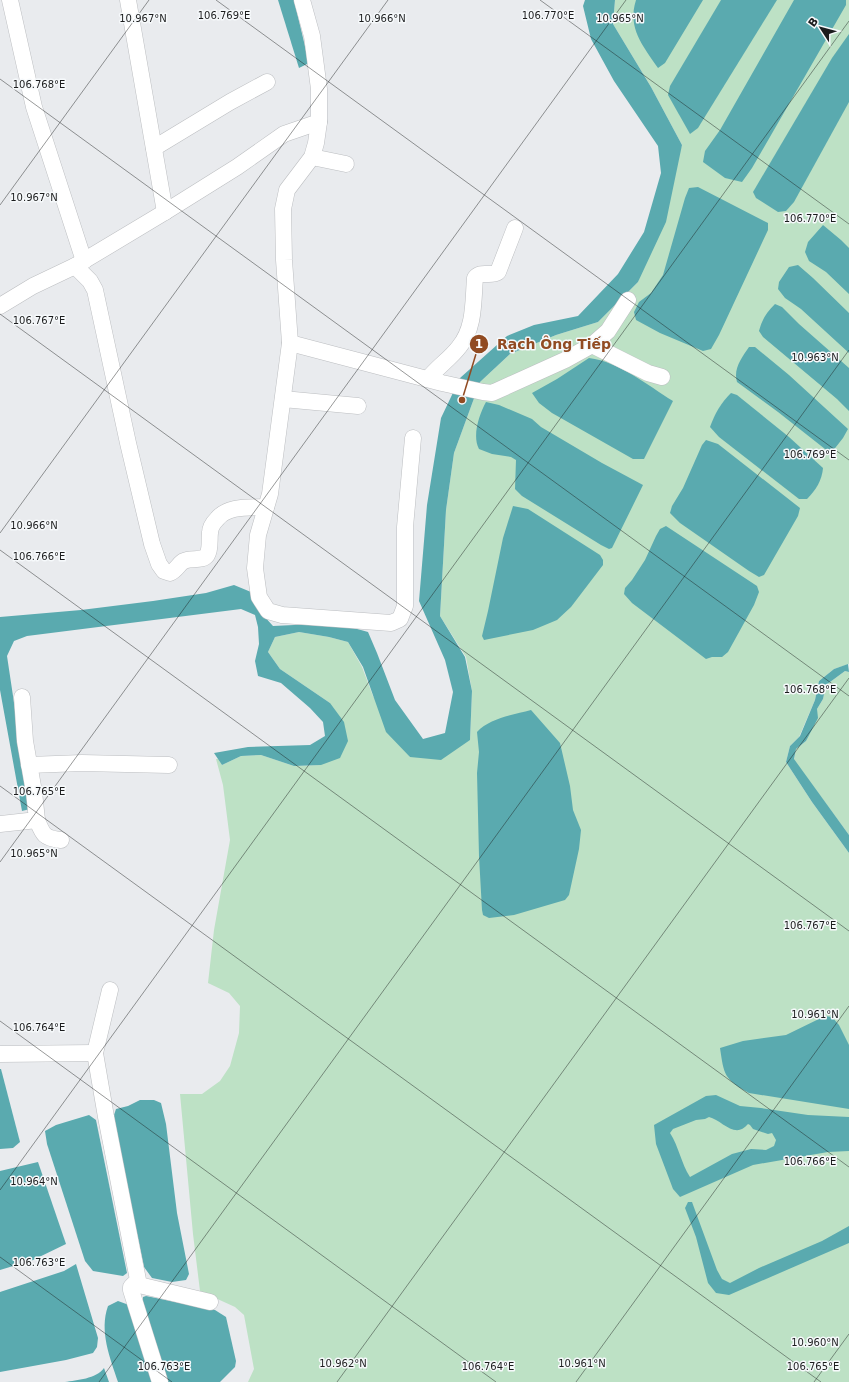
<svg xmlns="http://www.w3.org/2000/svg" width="849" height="1382" viewBox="0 0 849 1382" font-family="'DejaVu Sans',sans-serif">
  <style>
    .green { fill: #bde1c5 }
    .water { fill: #5aaaaf; fill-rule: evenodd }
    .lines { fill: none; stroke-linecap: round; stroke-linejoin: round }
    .minor-casing { stroke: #bcbec1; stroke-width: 17 }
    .minor { stroke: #fff; stroke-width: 16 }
    .ticks { fill: none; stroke: #1b1c1d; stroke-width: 1; stroke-opacity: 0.45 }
    .ticks-label { font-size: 10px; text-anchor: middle; fill: #1b1c1d; stroke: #f6f9fb; stroke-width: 3; stroke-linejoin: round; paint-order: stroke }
    .leader { fill: none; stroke: #914b22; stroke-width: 1.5 }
    .callout-dot { fill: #914b22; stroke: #f6f9fb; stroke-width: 1.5 }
    .mark-label { font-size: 12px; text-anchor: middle; font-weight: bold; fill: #fff }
    .callout-label { font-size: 14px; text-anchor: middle; font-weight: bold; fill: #914b22; stroke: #f6f9fb; stroke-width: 3; stroke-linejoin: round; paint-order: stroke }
  </style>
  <rect width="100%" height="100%" fill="#e9ebee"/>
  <g class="green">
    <path d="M615 0H849V664L834 669 819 681 815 700 799 737 790 746 786 762 812 802 849 853V1382H248L254 1369 244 1315 235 1307 200 1291 193 1234 180 1094H202L220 1081 230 1066 239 1033 240 1006 229 993 208 983 214 930 230 840 223 785 216 759H218L222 765 241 756 261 755 294 766 321 765 330 703 280 669 268 652 275 637 299 632 329 637 348 642 362 667 373 696 410 757 470 740 472 691 466 657 440 616 446 510 454 453 480 382 510 354 556 335 598 322 638 282 682 145 651 87 613 24Z"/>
    <path d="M845 671 849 672V835L794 760 796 749 806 741 817 709 823 699 826 685Z"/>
  </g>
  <g class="water">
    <path d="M278 0H294L309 63 299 68Z"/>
    <path d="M585 0H615L613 24 651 87 682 145 666 222 638 282 598 322 556 335 510 354 480 382 454 453 446 510 440 616 465 657 472 691 470 740 441 760 410 757 386 732 363 667 348 642 329 637 299 632 275 637 268 652 280 669 330 703 344 722 348 741 340 758 321 765 294 766 261 755 241 756 222 765 214 753 248 747 310 745 325 736 323 722 310 708 281 683 258 676 255 661 259 644 258 627 255 615 241 609 27 636 14 641 7 656 30 809 22 811 0 690V617L81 610 153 601 206 593 234 585 251 592 263 615 273 626 336 623 368 632 377 653 395 700 423 739 445 733 453 692 445 660 419 601 427 505 441 418 460 378 507 336 534 325 578 316 618 274 644 232 661 173 658 146 614 81 591 39 583 6Z"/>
    <path d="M636 0H703L665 63 658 68C643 46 627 28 636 0Z"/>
    <path d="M721 0H777L698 128 690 134 668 95 670 86Z"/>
    <path d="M794 0H846V5L752 168 742 182 725 178 703 162 705 151 720 130Z"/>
    <path d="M849 34V102L794 202 786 211 778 212 756 198 753 192 832 58Z"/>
    <path d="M698 187 768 223V230L719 335 711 349 703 351 660 333 636 320 634 312 639 302 651 293 663 275 685 198 689 188Z"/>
    <path d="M823 225 841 240 849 248V294L826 272 809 261 805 252 808 242Z"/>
    <path d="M798 265 813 278 849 313V353L801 309 785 298 778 289 779 282 789 267Z"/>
    <path d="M775 304 782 307 799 324 849 368V411L837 399 763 337 759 331C762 319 767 312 775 304Z"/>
    <path d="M749 347H755L789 375 848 429 843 438 832 452 825 449 778 412 737 382C733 369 742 357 749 347Z"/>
    <path d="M589 358C620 362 647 385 673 401L644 459H633L552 413 539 403 532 393 557 379Z"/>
    <path d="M731 393 737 395 789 437 823 468C822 480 816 490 807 499H799L719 437 710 427C715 413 721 403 731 393Z"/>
    <path d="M486 402 499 405 532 419 541 427 602 463 643 485 612 548 609 549 601 545 522 496 515 489 516 460 511 457 492 454 479 449C472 436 479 415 486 402Z"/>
    <path d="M706 440 718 444 800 508 798 516 764 575 759 577 749 571 680 523 670 513 672 506 683 488 702 445Z"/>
    <path d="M513 506 528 509 600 555 603 560V565L571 607 557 620 533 630 484 640 482 636 488 611 503 538Z"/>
    <path d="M666 526 757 586 759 592 754 605 728 652 722 657H712L706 659 632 603 624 594 625 588 632 580 645 560 656 536 660 529Z"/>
    <path d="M848 664 849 672 845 671 826 685 823 699 817 709 818 718 806 741 796 749 794 759 849 835V853L812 802 786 762 790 746 800 736 815 700 819 681 834 669Z"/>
    <path d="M531 710 560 743 570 786 573 810 581 830 579 849 569 895 565 900 514 915 489 918 483 915 482 910 479 856 477 773 479 752 477 732C490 718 513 715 531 710Z"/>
    <path d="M825 1016 832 1017 839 1025 849 1045V1109L749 1093C724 1079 724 1075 720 1048L743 1041 786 1035Z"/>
    <path d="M0 1069H1L20 1142 13 1148 0 1149Z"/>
    <path d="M716 1095 740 1106 761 1108 808 1115 849 1117V1151L828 1152 753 1165 680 1197 673 1189 656 1144 654 1125 706 1096ZM709 1117C722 1120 735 1140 748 1124L750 1125 753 1129 768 1134 772 1133 776 1140 774 1146 766 1150 751 1149 732 1154 690 1177C681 1163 679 1147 670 1133L673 1129 696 1120 705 1119Z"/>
    <path d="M140 1100H154L161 1103 166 1124 177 1213 189 1274 186 1280 172 1282 152 1278 144 1267 114 1125V1115L116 1109 128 1106Z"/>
    <path d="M89 1115 96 1120 127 1273 123 1276 93 1271 85 1261 47 1144 45 1131 56 1125Z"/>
    <path d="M38 1162 66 1244 33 1260 0 1270V1171Z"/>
    <path d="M688 1202H692L717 1270 722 1279 730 1283 759 1268 822 1241 849 1226V1243L729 1295 716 1293 708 1283 696 1237 685 1208Z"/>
    <path d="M76 1264 98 1338 97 1347 93 1353 66 1360 0 1372V1292L64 1271Z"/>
    <path d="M146 1296 215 1310 226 1317 236 1361 235 1367 220 1382H168L143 1305V1297Z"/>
    <path d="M118 1301 129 1305 153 1382H118C110 1358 99 1331 108 1306Z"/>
    <path d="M104 1368 109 1382H65C77 1380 96 1379 104 1368Z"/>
  </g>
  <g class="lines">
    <g class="minor-casing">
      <g id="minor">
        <path d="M10 0 34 107 84 261"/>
        <path d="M128 0 165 212"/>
        <path d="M302 0 312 36 319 89V122L316 143 312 157 287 190 283 209 284 260 290 343 270 494 258 535 255 568 259 597 268 611 282 615 391 623 400 619 405 606V527L413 438"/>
        <path d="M154 148 230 102 267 82"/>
        <path d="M312 157 346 164"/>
        <path d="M75 266 90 281 95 290 128 443 152 544 159 564 164 571 170 573C177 570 179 563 184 561 191 557 202 562 207 555 211 549 209 539 210 533 210 528 213 523 217 519 228 505 249 508 266 507"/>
        <path d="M0 306 33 286 75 266 165 212 237 167 284 134 319 122"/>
        <path d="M290 343 442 383 483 392 492 393 565 360 592 345 608 331 628 300"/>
        <path d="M592 345 648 373 662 377"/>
        <path d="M428 379C437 367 450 359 459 347 475 328 473 301 475 278 481 270 490 277 498 272L515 228"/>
        <path d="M283 399 358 406"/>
        <path d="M29 765 82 763 169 765"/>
        <path d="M37 820C43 835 44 838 61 840"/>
        <path d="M0 824 37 820 34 792 25 741 22 697"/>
        <path d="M110 990 95 1053 106 1117 139 1285 210 1302"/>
        <path d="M0 1054 95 1053"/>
        <path d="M139 1285 134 1284 131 1287V1290L160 1382"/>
      </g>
    </g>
    <use href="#minor" class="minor"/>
  </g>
  <path class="ticks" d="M216 0 849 460M540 0 849 224M0 79 849 696M0 205 149 0M0 314 849 931M0 533 388 0M0 550 849 1167M0 786 821 1382M0 862 626 0M0 1021 496 1382M0 1190 849 21M0 1257 172 1382M99 1382 849 350M337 1382 849 678M576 1382 849 1006M814 1382 849 1334"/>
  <g class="ticks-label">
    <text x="224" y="19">106.769°E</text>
    <text x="548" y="19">106.770°E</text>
    <text x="143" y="22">10.967°N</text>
    <text x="382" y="22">10.966°N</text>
    <text x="620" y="22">10.965°N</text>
    <text x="39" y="88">106.768°E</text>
    <text x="34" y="201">10.967°N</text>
    <text x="810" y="222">106.770°E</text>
    <text x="39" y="324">106.767°E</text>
    <text x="815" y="361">10.963°N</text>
    <text x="810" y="458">106.769°E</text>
    <text x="34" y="529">10.966°N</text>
    <text x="39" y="560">106.766°E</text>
    <text x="810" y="693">106.768°E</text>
    <text x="39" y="795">106.765°E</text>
    <text x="34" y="857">10.965°N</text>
    <text x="810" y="929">106.767°E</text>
    <text x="815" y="1018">10.961°N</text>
    <text x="39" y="1031">106.764°E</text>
    <text x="810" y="1165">106.766°E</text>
    <text x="34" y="1185">10.964°N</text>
    <text x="39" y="1266">106.763°E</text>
    <text x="815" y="1346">10.960°N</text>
    <text x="343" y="1367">10.962°N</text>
    <text x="582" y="1367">10.961°N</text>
    <text x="164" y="1370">106.763°E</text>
    <text x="488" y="1370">106.764°E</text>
    <text x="813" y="1370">106.765°E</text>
  </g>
  <path class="leader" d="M462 400L479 344"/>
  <g class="callout-dot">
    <circle cx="462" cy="400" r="4"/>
    <circle cx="479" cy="344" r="10"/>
  </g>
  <g class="mark-label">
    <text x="479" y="348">1</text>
  </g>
  <g class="callout-label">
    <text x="554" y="349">Rạch Ông Tiếp</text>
  </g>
  <g transform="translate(821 28) rotate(306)" stroke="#f6f9fb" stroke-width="3" paint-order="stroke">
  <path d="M0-3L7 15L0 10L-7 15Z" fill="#1b1c1d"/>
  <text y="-6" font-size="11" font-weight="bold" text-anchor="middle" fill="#1b1c1d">B</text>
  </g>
</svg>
